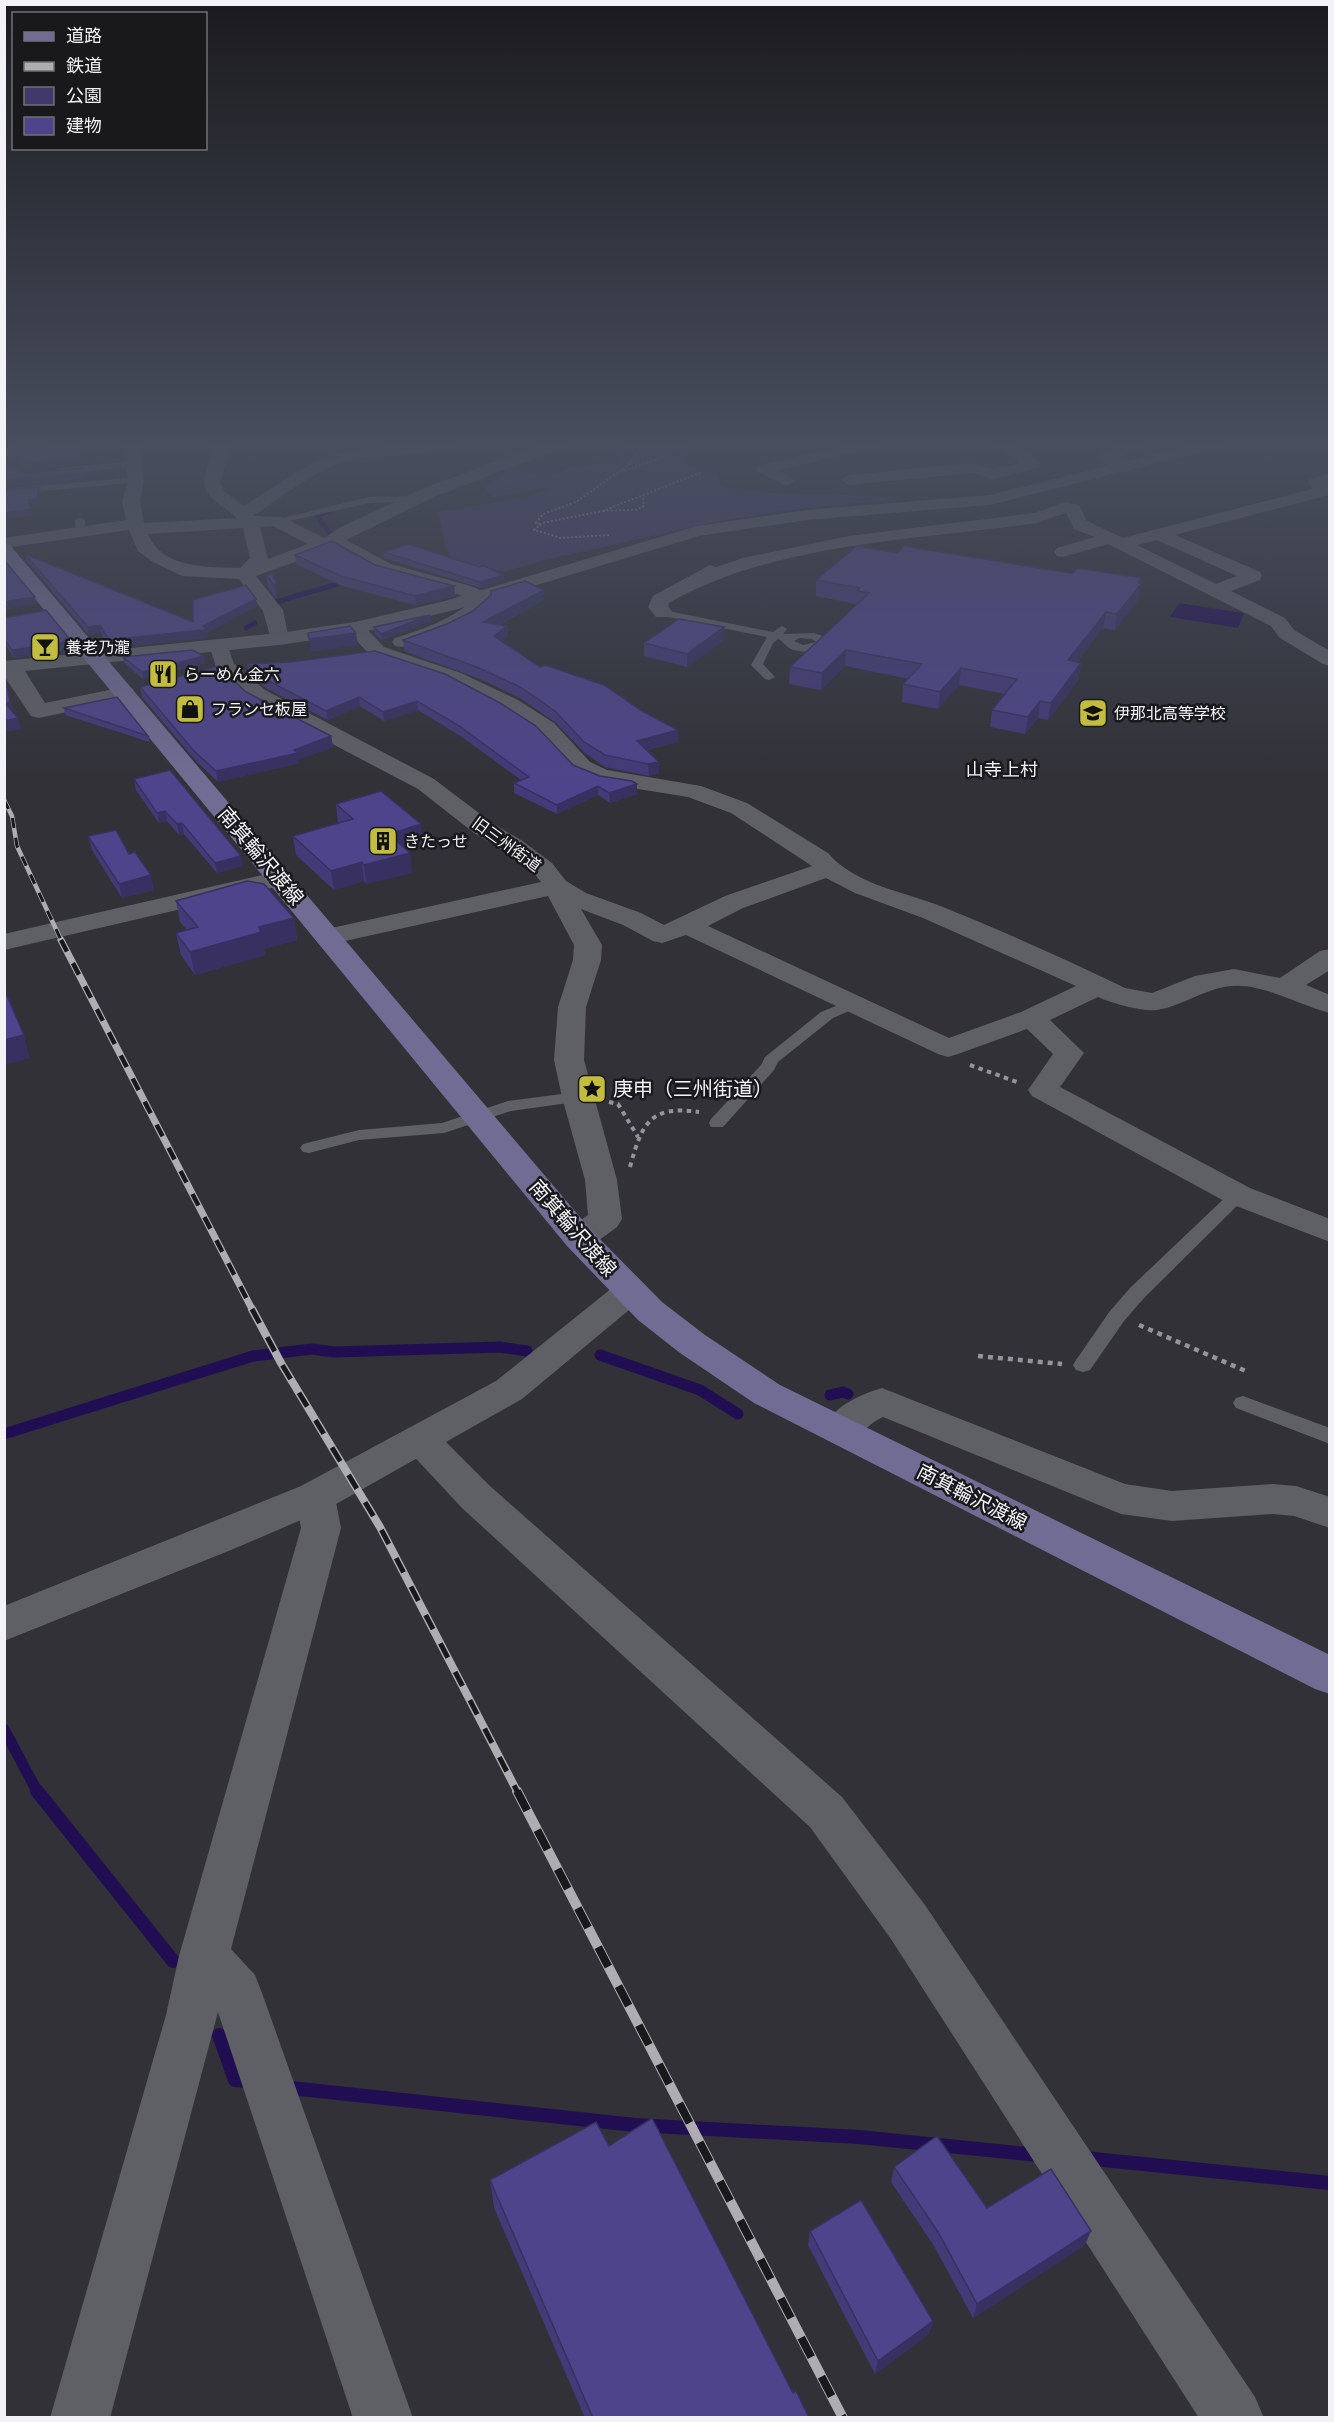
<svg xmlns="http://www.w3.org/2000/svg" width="1334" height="2422" viewBox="0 0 1334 2422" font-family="Arial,'Noto Sans JP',sans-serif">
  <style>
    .green { fill: #403a6b }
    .water { fill: #210e52 }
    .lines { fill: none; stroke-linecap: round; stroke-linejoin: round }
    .stream-far2 { stroke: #210e52; stroke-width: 5 }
    .stream-far1 { stroke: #210e52; stroke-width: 11 }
    .stream { stroke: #210e52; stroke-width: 14 }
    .path-far2 { stroke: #949499; stroke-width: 2; stroke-dasharray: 2 2; stroke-linecap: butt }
    .path-far1 { stroke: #949499; stroke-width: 4; stroke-dasharray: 4.5 4.5; stroke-linecap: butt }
    .path { stroke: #949499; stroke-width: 4.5; stroke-dasharray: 5 5; stroke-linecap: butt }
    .service { fill: #5f5f66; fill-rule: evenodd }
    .minor { fill: #5f5f66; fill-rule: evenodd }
    .tertiary { fill: #5f5f66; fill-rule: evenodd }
    .secondary { fill: #716c93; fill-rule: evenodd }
    .rail-far3-casing { stroke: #adadb2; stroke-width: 4.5 }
    .rail-far2-casing { stroke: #adadb2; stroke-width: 7 }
    .rail-far1-casing { stroke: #adadb2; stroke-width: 8 }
    .rail-casing { stroke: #adadb2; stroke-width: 10 }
    .rail-far3 { stroke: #19191c; stroke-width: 3; stroke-dasharray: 10; stroke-linecap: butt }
    .rail-far2 { stroke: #19191c; stroke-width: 4.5; stroke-dasharray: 13; stroke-linecap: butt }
    .rail-far1 { stroke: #19191c; stroke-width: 5; stroke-dasharray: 16; stroke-linecap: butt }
    .rail { stroke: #19191c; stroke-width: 8; stroke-dasharray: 22; stroke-linecap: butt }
    .wall { fill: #433a78 }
    .shaded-wall { fill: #373061 }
    .building { fill: #4e448b; stroke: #373061; stroke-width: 1.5 }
    .labels { text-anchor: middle; stroke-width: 5; stroke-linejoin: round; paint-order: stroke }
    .far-poi-label { font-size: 16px; fill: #f3f3f7; stroke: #19191c; text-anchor: start }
    .far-street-label { font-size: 16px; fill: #f3f3f7; stroke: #19191c }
    .far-neighbourhood-label { font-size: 18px; fill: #f3f3f7; stroke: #19191c }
    .street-label { font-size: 20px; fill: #f3f3f7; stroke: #19191c }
    .poi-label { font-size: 20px; fill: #f3f3f7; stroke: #19191c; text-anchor: start }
  </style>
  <rect width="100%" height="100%" fill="#313137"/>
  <path class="green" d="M615 443H679L676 444 688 465 717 474 721 487 768 493 872 496 895 500 809 507 724 520 549 559 507 571 455 572 444 540 438 512 526 497 552 488 492 497 483 486 512 469C530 473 556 480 571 466L619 462 617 453 621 446Z"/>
  <path class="water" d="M1179 603 1244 613 1238 628 1170 617Z"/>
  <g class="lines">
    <g class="stream-far2">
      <path d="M331 510 318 516 331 536"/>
      <path d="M276 602 348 581"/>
      <path d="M246 628 255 623"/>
    </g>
    <g class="stream-far1">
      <path d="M600 1355 700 1390 738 1414"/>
      <path d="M830 1395 843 1392 848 1394"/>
      <path d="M4 1434 253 1356 312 1349 334 1352 500 1347 527 1351"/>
      <path d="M4 1729 38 1793"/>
    </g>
    <g class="stream">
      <path d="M37 1791 173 1961"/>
      <path d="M219 2035 235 2080 248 2081"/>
      <path d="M291 2088 635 2125 859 2137 1038 2155"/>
      <path d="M1084 2158 1330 2183"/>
    </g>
    <g class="path-far2">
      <path d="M622 470 637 456 624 443"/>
      <path d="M603 511 635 510 644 506 643 495"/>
      <path d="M540 524 536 523 543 514 576 502 617 473 669 455 671 449 686 443"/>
      <path d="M609 535 561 538 534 530 542 523 603 511 702 472"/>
    </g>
    <g class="path-far1">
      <path d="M970 1065 1017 1082"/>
      <path d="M609 1102 618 1104 638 1137"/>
      <path d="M630 1167C642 1123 650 1105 699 1112"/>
    </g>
    <g class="path">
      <path d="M1139 1325 1248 1372"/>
      <path d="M978 1356 1062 1364"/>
    </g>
    <g class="service">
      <path d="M33 443 4 450V444Z"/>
      <path d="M135 461 138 462V466L60 474 56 471 60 468Z"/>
      <path d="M136 477 141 480 139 482 4 495V489Z"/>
      <path d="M414 496 417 497V501L369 503 276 524 271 521 369 497Z"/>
      <path d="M80 517 85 520 86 532 81 535 76 532 75 520Z"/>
      <path d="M663 610 773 632 782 626 787 629 783 634 814 633 826 637 828 644C818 653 801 654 789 648 784 645 783 641 778 639L773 643 763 664 775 677 769 680 765 679 751 665 767 637 659 615V611ZM799 638 812 639 816 642 803 645 794 641Z"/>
      <path d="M851 1000 856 1002 859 1005 856 1008 833 1018 778 1062 774 1070 723 1127H711L709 1123 711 1119 761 1065 765 1057 821 1012Z"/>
      <path d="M577 1092 583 1093 585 1097 583 1101 511 1111 444 1133 359 1140 309 1153 303 1152 300 1148 303 1144 359 1130 442 1123 508 1101Z"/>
      <path d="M1238 1189 1244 1191 1247 1195 1244 1199 1144 1298 1124 1321 1090 1370 1083 1372 1076 1370 1073 1365 1076 1360 1110 1311 1130 1288 1232 1191Z"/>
      <path d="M1243 1396 1330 1428V1444L1236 1408 1233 1403 1236 1398Z"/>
    </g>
    <g class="minor">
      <path d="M122 443H138L141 449 144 480 140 501 144 523 237 518C222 504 197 495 206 471 210 461 213 453 213 443H229L228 455 220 483 225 492 244 506C280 483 313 458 355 450 375 446 395 446 415 445L417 443H463C452 455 386 455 368 457 324 462 289 492 253 516L282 517 324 538 341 527 424 488 546 443H569L567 446 436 496 346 540 391 564 474 587 485 593 490 604C477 622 416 652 395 646L392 642 395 638C421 630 449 620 470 603L469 600 460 595 377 572 333 548 256 576 283 610 289 639 286 643H272L263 611 239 579 182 576 153 562 138 551 129 530 4 548V538L126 520 122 501 128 480 125 449ZM273 526 308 544 268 559 260 527ZM243 528 250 558 240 568C208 567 162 569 148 534Z"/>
      <path d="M855 443H884L882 446 779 470 795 481 787 486 758 472 756 469 758 466Z"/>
      <path d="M992 443C1013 443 1027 447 1040 465L1038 468 994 479 971 473 849 485 841 480 849 475 971 463 994 469 1020 463Z"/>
      <path d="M1125 443H1146L1119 458 1133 464 1135 467 1133 470 1127 472 1103 463 1100 457 1102 454Z"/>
      <path d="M1330 474V484L1327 485 1330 488 1329 495 1175 535 1260 572 1262 576 1260 580 1231 591 1285 618 1294 630 1330 651V666L1323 664 1280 638 1271 626 1108 544 1063 557 1057 556 1054 552 1057 548 1095 537 1074 529 1066 513 1037 523C920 540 772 543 669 603L668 606 673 613 670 617H656L648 607 653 596 710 565 716 567 743 558 849 536 1034 513 1066 502 1079 505 1087 521 1123 538 1312 489 1308 483 1310 479ZM1157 540 1237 576 1216 584 1137 545Z"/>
      <path d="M355 622 362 624 384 647 461 673 518 700 554 723 590 762 607 770 701 786 747 803 828 853C855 885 906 892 943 907 1005 932 1065 959 1125 988L1152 993 1195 976 1234 969 1280 978 1320 951 1330 949V970L1306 985 1330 995V1013C1300 1006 1263 983 1232 986 1205 988 1183 1006 1157 1010 1143 1012 1111 1003 1098 997L1050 1020 1084 1053 1060 1087 1250 1188 1330 1219V1242L1226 1202 1032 1096 1028 1090 1053 1054 1027 1029 958 1054 948 1057 938 1054 686 935 662 943 653 941 623 925 581 909 602 945 601 960 586 1007 584 1060 617 1180 622 1219 617 1227 591 1246 579 1249 567 1246 562 1238 567 1230 588 1215 585 1180 562 1097 554 1060 558 1007 573 960 574 945 548 896 327 945 318 943 314 937 318 931 327 929 541 882 534 873 503 850 474 833 418 789 249 700 217 670 209 645 212 641H226L234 664 265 690 434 779 492 823 521 840 552 863 566 881 586 893 641 913 664 925 725 896 812 866 731 813 688 797 601 783 574 772 538 733 502 710 447 681 370 655 345 628 348 624ZM826 878 855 893 923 918 1076 986 1021 1012 949 1038 708 926 743 908Z"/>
      <path d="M882 1388 1125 1484 1172 1491 1273 1484 1296 1486 1330 1497V1528L1294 1516 1273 1514 1172 1521 1121 1514 883 1417C859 1428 856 1449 827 1440L821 1430C835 1406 856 1396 882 1388Z"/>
      <path d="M420 1425 433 1429 490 1486 842 1797 925 1905 1255 2397 1264 2418H1199L891 1939 810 1827 462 1508 407 1449 401 1439 407 1429Z"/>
      <path d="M315 1482 329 1486 335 1497 341 1528 231 1949 255 1975 262 1993 413 2418H353L218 2012 110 2418H50L166 2015 179 1956 301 1528 295 1497 301 1486Z"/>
    </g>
    <g class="tertiary">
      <path d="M1199 443H1227L1225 446 990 505 807 520 699 536 458 609 355 634 279 645 25 671 45 703 124 687 132 688 135 693 132 698 39 718 31 716 6 679 4 661 279 633 355 622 445 601 697 526 807 510 990 495Z"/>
      <path d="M280 871 289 874 293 879 289 884 4 950V934Z"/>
      <path d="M629 1280 641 1284 646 1292 641 1300 522 1399 329 1508 231 1550 4 1641V1606L301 1486 496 1381 617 1284Z"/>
    </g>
    <path class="secondary" d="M4 544 10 545 591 1230 662 1302 705 1335 780 1385 1330 1655V1694L1315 1689 754 1403 680 1353 638 1320 567 1246 4 561Z"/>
    <g class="rail-far3-casing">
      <path id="rail-far3" d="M4 800 12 816 17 846 62 942"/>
    </g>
    <g class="rail-far2-casing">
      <path id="rail-far2" d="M61 940 253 1311"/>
    </g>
    <g class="rail-far1-casing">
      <path id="rail-far1" d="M252 1309 281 1363 380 1527 518 1793"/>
    </g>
    <g class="rail-casing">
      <path id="rail" d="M517 1791 843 2418"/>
    </g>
    <use href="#rail-far3" class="rail-far3"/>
    <use href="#rail-far2" class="rail-far2"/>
    <use href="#rail-far1" class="rail-far1"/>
    <use href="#rail" class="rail"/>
  </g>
  <g class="wall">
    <path d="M4 445 21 449 82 464 30 470 18 464 4 466Z"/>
    <path d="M383 552 504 581 481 588 384 558Z"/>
    <path d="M897 553 1070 573 1142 578 1138 600 1115 630 1103 628 1077 662 1081 663 1078 680 1048 720 1038 718 1025 734 990 727 992 710 1005 694 959 685 938 709 902 702 903 684 909 679 845 666 821 690 789 684 790 667 856 605V604L816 596V580Z"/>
    <path d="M25 554 193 622 256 599 257 606 208 632V636L204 638 111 648 101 633 89 635 27 561Z"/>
    <path d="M295 555 375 565 454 586 455 596 416 605 342 586 296 564Z"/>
    <path d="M266 575 276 583 277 596 275 597 268 587Z"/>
    <path d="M544 600 499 625 507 626 508 637 502 641 540 667 678 742 647 750 659 762V773L649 776 605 767 585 753 555 722 520 698 480 679 404 651 403 640 447 624 473 611Z"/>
    <path d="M4 618 68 637 70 645 63 650 14 658 4 643Z"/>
    <path d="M431 621 382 640 375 634 374 627Z"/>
    <path d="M724 627V640L687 667 644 656V643Z"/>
    <path d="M375 651 573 765 637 794 610 803 598 795 557 814 514 793V783L521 780 459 735 418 710 384 721 360 706 328 720 266 688 249 673 247 664 290 662Z"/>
    <path d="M123 657 205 663 143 679 124 663Z"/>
    <path d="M140 687 331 736 333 747 299 759V763L218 782 196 761 142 697Z"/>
    <path d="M64 708 148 736 150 742 65 715Z"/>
    <path d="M134 779 243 866 217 873 184 834 179 835 167 821 159 823 136 790Z"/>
    <path d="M336 804 423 843 405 849 410 853 412 873 366 884 364 881 334 890 296 855 293 836 338 823Z"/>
    <path d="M88 836 129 854 154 890 122 898 92 850Z"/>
    <path d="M176 901 294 918 297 940 264 949 265 955 195 975 181 955 176 933 187 930 180 922Z"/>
    <path d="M609 2146 793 2393 809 2418H585L494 2208 490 2180Z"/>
    <path d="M894 2167 987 2208 1085 2245 973 2318 934 2246 891 2182Z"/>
    <path d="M810 2231 933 2321 929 2334 875 2374 808 2245Z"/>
  </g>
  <g class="shaded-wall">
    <path d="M16 457 18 464 4 466V459Z"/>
    <path d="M80 458 82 464 30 470 29 463Z"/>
    <path d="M84 473 85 479 4 487V480Z"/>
    <path d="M39 487 40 494 39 506 30 507 28 500Z"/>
    <path d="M31 509 33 515 4 520V513Z"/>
    <path d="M504 575V581L481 588 480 582Z"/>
    <path d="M1142 578 1138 600 1115 630 1117 614Z"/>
    <path d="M276 583 277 596 275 597 274 585Z"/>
    <path d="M454 586 455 596 416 605 415 596Z"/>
    <path d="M544 590V600L484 632 483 622Z"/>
    <path d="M35 597 36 604 4 610V602Z"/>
    <path d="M256 599 257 606 208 632V636L204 638 111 648 109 640 203 626Z"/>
    <path d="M1106 612 1103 628 1066 677 1068 660Z"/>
    <path d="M430 615 431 621 382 640 381 634Z"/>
    <path d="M100 625 101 633 89 635 88 627Z"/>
    <path d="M507 626 508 637 495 647 494 636Z"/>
    <path d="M724 627V640L687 667V654Z"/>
    <path d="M356 633 358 645 311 652 309 639Z"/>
    <path d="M68 637 70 645 63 650 14 658 12 650Z"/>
    <path d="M846 650 845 666 821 690 822 673Z"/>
    <path d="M204 656 205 663 143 679 142 672Z"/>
    <path d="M1081 663 1078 680 1048 720 1051 703Z"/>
    <path d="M961 668 959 685 938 709 940 692Z"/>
    <path d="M6 682 9 693 13 713 5 703Z"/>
    <path d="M359 697 360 706 328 720 326 711Z"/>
    <path d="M417 701 418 710 384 721 383 712Z"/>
    <path d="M1040 701 1038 718 1025 734 1028 717Z"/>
    <path d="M18 718 21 729 4 732V721Z"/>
    <path d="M678 730V742L637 752V741Z"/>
    <path d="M331 736 333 747 299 759V763L218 782 216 771 294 750Z"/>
    <path d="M659 762V773L649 776 648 764Z"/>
    <path d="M637 784V794L610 803 609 793Z"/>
    <path d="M598 786V795L557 814V805Z"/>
    <path d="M165 811 167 821 159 823 157 813Z"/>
    <path d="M182 823 184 834 179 835 177 824Z"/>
    <path d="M421 824 423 843 391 853 389 834Z"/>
    <path d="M410 853 412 873 366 884 364 865Z"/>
    <path d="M241 856 243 866 217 873 215 863Z"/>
    <path d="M362 862 364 881 334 890 331 871Z"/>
    <path d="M151 875 154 890 122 898 119 884Z"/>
    <path d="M294 918 297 940 264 949 265 955 195 975 190 952 259 927Z"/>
    <path d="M24 1035 30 1058 4 1065V1040Z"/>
    <path d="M1091 2231 1085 2245 973 2318 977 2304Z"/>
    <path d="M933 2321 929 2334 875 2374 878 2361Z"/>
  </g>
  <g class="building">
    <path d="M14 443 21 449 77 443 80 458 29 463 16 457 4 459V445Z"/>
    <path d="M15 468 27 474 82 468 84 473 4 480V469Z"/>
    <path d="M39 487 37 499 28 500 31 509 4 513V490Z"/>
    <path d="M332 541 375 565 454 586 415 596 341 576 295 555Z"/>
    <path d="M409 544 479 567 484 566 504 575 480 582 383 552Z"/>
    <path d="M857 546 897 553 904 546 1070 573H1073L1077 568 1142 578 1138 583 1141 584 1117 614 1106 612 1068 660 1081 663 1051 703 1040 701 1028 717 992 710 1017 679 961 668 940 692 903 684 922 664 846 650 822 673 790 667 869 593 857 591 860 588 816 580Z"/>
    <path d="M25 554 193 622V600L246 585 256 599 203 626 207 628 203 630 109 640 100 625 88 627Z"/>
    <path d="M4 560 35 597 4 602Z"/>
    <path d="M272 573 276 583 274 585 266 575Z"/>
    <path d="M525 581 544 590 483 622 507 626 494 636 540 667 545 665 604 685 642 711 678 730 637 741 659 762 648 764 605 755 584 742 555 711 520 687 479 668 403 640 447 624 473 611 491 595V591Z"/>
    <path d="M46 610 68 637 61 643 12 650 4 639V618Z"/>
    <path d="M430 615 381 634 374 627Z"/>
    <path d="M679 619 724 627 687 654 644 643Z"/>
    <path d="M350 626 356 633 309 639 308 633Z"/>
    <path d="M192 650 204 656 142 672 123 657Z"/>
    <path d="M375 651 445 674 500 703 536 726 573 765 600 776 632 781 637 784 609 793 598 786 557 805 514 783 529 777 459 726 417 701 383 712 359 697 326 711 265 679 247 664 290 662Z"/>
    <path d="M218 666 246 692 331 736 294 750 298 753 216 771 194 751 140 687Z"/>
    <path d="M4 682H6L10 702 5 703 18 718 4 721Z"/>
    <path d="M117 697 148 736 64 708Z"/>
    <path d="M170 770 241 856 215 863 182 823 177 824 165 811 157 813 134 779Z"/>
    <path d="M381 791 421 824 389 834 410 853 364 865 362 862 331 871 293 836 353 819 336 804Z"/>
    <path d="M116 830 129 854 135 852 151 875 119 884 88 836Z"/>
    <path d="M247 881 264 884 294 918 259 927 261 932 190 952 176 933 198 927 176 901Z"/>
    <path d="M4 989 24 1035 4 1040Z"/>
    <path d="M652 2118 793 2393 796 2391 809 2418H593L490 2180 596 2122 609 2146Z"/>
    <path d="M937 2136 987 2208 1051 2169 1091 2231 977 2304 938 2232 894 2167Z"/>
    <path d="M861 2200 933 2321 878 2361 810 2231Z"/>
  </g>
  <linearGradient id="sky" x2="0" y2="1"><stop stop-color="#1b1b1e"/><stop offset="0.57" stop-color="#484e5e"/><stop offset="1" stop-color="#484e5e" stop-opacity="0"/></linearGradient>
  <rect width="1334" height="782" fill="url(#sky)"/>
  <defs>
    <g id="bar-square" transform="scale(1.5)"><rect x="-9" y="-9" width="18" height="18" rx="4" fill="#c2bd3f" stroke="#19191c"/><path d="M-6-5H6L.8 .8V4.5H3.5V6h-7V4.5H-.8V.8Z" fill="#111"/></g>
    <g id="restaurant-square" transform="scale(1.5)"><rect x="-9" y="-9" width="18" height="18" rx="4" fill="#c2bd3f" stroke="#19191c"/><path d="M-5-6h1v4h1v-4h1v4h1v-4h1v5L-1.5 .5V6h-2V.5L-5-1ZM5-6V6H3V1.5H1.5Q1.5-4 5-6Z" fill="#111"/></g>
    <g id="shop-square" transform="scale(1.5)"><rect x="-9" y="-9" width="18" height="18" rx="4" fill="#c2bd3f" stroke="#19191c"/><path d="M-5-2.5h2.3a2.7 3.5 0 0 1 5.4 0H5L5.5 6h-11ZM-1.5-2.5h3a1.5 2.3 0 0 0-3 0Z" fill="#111"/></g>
    <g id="school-square" transform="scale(1.5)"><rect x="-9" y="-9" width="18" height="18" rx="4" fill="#c2bd3f" stroke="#19191c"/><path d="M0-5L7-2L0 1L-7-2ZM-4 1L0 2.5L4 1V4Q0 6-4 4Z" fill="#111"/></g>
    <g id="building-square" transform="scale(1.5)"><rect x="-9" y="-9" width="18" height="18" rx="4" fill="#c2bd3f" stroke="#19191c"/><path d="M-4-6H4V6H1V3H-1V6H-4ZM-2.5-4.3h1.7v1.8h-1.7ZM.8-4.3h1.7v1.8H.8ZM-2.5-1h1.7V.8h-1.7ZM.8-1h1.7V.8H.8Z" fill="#111"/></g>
    <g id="sight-square" transform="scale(1.5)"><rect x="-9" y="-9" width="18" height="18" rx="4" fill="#c2bd3f" stroke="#19191c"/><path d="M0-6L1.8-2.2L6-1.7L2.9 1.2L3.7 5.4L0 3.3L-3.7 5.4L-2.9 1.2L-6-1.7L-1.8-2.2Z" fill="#111"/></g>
  </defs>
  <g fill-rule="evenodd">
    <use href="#bar-square" x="45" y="647"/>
    <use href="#restaurant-square" x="163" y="674"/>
    <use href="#shop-square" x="190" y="709"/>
    <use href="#school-square" x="1093" y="713"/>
    <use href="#building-square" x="383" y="841"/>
    <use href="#sight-square" x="592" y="1089"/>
  </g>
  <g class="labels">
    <g class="far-poi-label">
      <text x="66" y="653">養老乃瀧</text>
      <text x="184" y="680">らーめん金六</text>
      <text x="211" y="715">フランセ板屋</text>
      <text x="1114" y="719">伊那北高等学校</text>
      <text x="404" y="847">きたっせ</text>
    </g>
    <g class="far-street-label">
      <text transform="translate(507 844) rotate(36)" y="6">旧三州街道</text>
    </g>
    <g class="far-neighbourhood-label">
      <text x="1002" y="776">山寺上村</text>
    </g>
    <g class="street-label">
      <text transform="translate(261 856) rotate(50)" y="7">南箕輪沢渡線</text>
      <text transform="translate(573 1228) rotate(49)" y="7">南箕輪沢渡線</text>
      <text transform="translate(972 1497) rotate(27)" y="7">南箕輪沢渡線</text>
    </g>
    <g class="poi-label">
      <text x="613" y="1096">庚申（三州街道）</text>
    </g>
  </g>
  <rect width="1334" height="2422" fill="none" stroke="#f3f3f7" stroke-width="12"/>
  <rect x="12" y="12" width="195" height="138" fill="#19191c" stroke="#707074" stroke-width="1.5"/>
  <rect x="24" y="32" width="30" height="9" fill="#716c93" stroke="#707074" stroke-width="1.5"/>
  <text x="66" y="42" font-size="18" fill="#f3f3f7">道路</text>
  <rect x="24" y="62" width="30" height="9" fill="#adadb2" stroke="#707074" stroke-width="1.5"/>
  <text x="66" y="72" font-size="18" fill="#f3f3f7">鉄道</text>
  <rect x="24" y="87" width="30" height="18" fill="#403a6b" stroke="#707074" stroke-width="1.5"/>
  <text x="66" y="102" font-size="18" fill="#f3f3f7">公園</text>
  <rect x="24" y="117" width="30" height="18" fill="#4e448b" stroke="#707074" stroke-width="1.5"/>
  <text x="66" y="132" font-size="18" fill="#f3f3f7">建物</text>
</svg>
